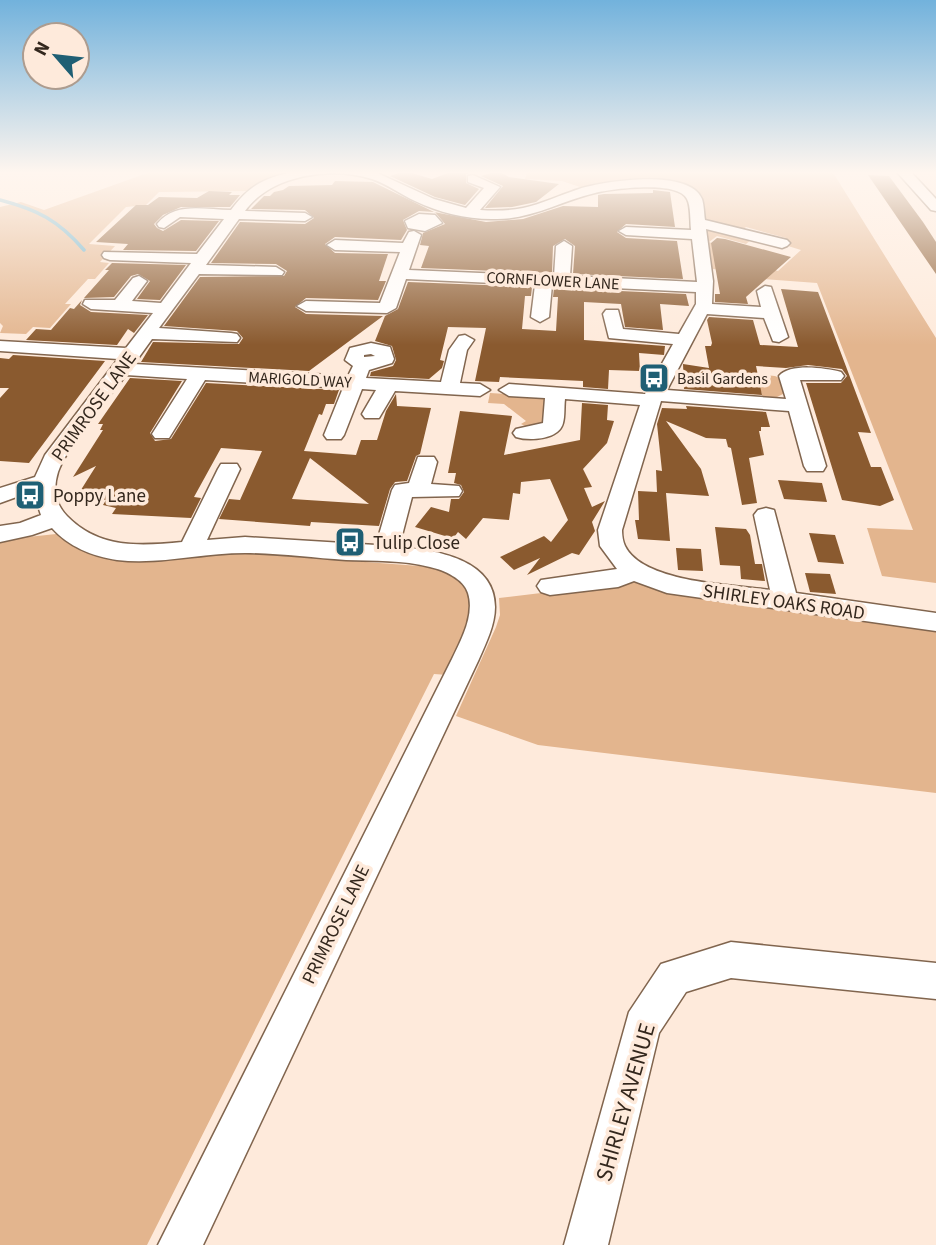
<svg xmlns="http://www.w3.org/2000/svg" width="936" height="1245" viewBox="0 0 936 1245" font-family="'Source Sans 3',sans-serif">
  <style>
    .green { fill: #e3b58e }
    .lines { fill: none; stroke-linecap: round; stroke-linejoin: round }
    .stream { stroke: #62aeca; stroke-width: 3.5 }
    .building { fill: #8a5a2f; fill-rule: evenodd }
    .minor-casing { stroke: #81654e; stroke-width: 3 }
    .minor { fill: #fff; fill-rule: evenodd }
    .labels { text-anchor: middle; stroke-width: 7; stroke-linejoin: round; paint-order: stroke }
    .far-street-label { font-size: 16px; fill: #33271d; stroke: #feeadb }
    .far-poi-label { font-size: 16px; fill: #33271d; stroke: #feeadb; text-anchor: start }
    .street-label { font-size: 19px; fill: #33271d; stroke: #feeadb }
    .poi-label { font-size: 19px; fill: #33271d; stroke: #feeadb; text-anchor: start }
    .near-street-label { font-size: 23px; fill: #33271d; stroke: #feeadb }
  </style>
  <rect width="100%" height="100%" fill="#feeadb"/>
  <g class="green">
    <path d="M153 171H331C303 173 272 178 247 191L159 192 146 205 126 207 89 244 115 246 100 262 109 263 95 279H88L65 304H71L50 328 33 327 26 334 0 333 3 326 0 323V207L21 202 44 210Z"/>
    <path d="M528 171H832L936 338V583L882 576 867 528 913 530 817 283 763 279 760 271 710 269 703 225 753 238 746 244 717 236 709 242 761 266 778 271 801 250 788 246 791 243 784 241 786 238 746 227 741 231 704 221 681 185 583 188 562 181 525 179Z"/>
    <path d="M756 374 775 376 784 380 783 394 775 398H763Z"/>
    <path d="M490 393 535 396 547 400V423L529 428 521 424 526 421 504 404 488 403Z"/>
    <path d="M56 534 93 551 128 559 162 561 231 552 433 567C455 574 465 584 475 605L448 675 434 674 147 1245H0V540Z"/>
    <path d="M632 582 683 595 936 631V793L538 745 456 716 496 627 500 615 499 598Z"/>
  </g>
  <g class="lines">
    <path class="stream" d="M0 200C38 210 58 220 84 250"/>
  </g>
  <g class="building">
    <path d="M405 171 432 179 453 171H463L470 173 466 174V183L479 189 465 205 435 197 390 176Z"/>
    <path d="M498 171 509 177 559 184 536 202 512 207 485 208 503 186 481 176Z"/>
    <path d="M868 175 889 176 923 222 936 242V274Z"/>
    <path d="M335 181 373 182 434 212 486 222 523 219 563 206 598 207V195L604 194 653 193V190L670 192 675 227 626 224 617 232 626 238 677 241 683 279 573 274 575 246 565 239 553 246 552 273 421 268 429 246 420 245 423 233 445 224 435 212 419 211 403 220 407 230 401 240 335 237 325 244 335 253 388 254 379 281H386L378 300 306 298 295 307 306 314 383 316 309 371 141 362 153 342 239 344 243 338 237 331 164 326 200 277 284 276 287 271 276 264 211 263 240 222 305 224 314 218 305 210 251 209 264 196H270L274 192 283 190 289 186 332 185Z"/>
    <path d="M209 191 232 192 229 195H240L230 207H181L163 215 154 224 157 228 163 231 181 220 219 221 196 251 123 250 128 244 96 242 136 205H148L159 197 197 198Z"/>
    <path d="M717 238 725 239 791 257 746 297 748 304 715 302V294H720L711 243Z"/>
    <path d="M112 263 186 265 160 300 137 299 150 281 138 274 131 276 114 297 84 298 109 270H105Z"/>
    <path d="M408 282 532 287 531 296H525L522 329 556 331 558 297H553L554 288 686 294 689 306 660 304 663 330 625 327 621 304 584 302V340L665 346 664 355 639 353 640 371 609 370 608 389 583 387V381L500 377 499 382 475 381 486 328 448 327 440 360 444 361 442 368 429 379 370 376 371 372 393 366 396 360 392 346 375 341 385 316 398 309Z"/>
    <path d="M781 289 818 292 871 433 858 432 871 467H881L894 500 880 506 842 500 806 383H841L847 376 842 369 808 365 786 368 756 366 762 395 684 389 683 364 709 368 705 346H711L712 343 707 320 709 317 753 320 760 345 798 347Z"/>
    <path d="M82 300 80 305 91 312 148 315 134 333 128 329 117 345 26 340 36 329 51 330 70 308 74 309Z"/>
    <path d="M13 355 105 361 29 463 0 461V398L9 388H0V358L9 359Z"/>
    <path d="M130 378 182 381 150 433 155 441 171 439 206 383 339 390 334 404H326L322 415 319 414 304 451 356 455 361 440H377L386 411 396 394 397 406 431 408 420 454 416 456 407 481 395 482 390 489 379 526 311 522 310 526 219 519 229 499 240 500 262 451 221 448 194 497 201 498 191 518 112 514 116 508 103 505 106 500 85 499 89 494 79 493 96 466 73 477 103 430H100L103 424H98ZM310 458 369 504 292 499Z"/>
    <path d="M582 403 608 405 607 420 614 421 607 443 583 469 592 487 584 488 592 507 605 501 592 522 595 531 579 555 572 553 527 575 540 558 514 570 500 557 544 536 551 542 568 520 550 479 521 482 520 494 513 493 509 520 483 518 466 539 458 532 444 551 445 536 415 527 431 507 449 512 451 499H459L464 492 461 485 454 483 456 473H448L460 411 512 416 504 455 580 440Z"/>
    <path d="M686 406 766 412 770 427H761V431H759L764 455 749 458 757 503 742 505 731 448 728 447 726 439 706 438 666 421 701 469 709 496 666 493 670 541 638 539 635 520H639L638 491 657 492 656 470 662 471 657 424 662 408 687 409Z"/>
    <path d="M778 480 822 483 827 502 784 499Z"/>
    <path d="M715 527 746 529 750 535 755 564H762L765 581 741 579 740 566 720 565Z"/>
    <path d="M809 533 835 535 844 564 818 562Z"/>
    <path d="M676 548 701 549 703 571 678 570Z"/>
    <path d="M805 573 830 574 836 594 810 592Z"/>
  </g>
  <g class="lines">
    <g class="minor-casing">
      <g id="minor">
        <path d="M299 171H373L434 199 466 208 484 188 468 182V176L473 175 500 187 480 210C494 211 508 211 523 208 542 204 560 195 579 189 604 181 689 168 702 199 704 205 704 214 705 220L787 240 790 243 787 246 782 248 706 229 713 281 712 304 761 307 757 291 765 286 771 287 788 337 779 342 773 341 764 318 707 314 667 390 786 399 779 376C790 363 825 368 841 372L844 376 841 380H800L826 466 823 471H807L804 466 789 411 661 401 622 530C622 535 623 542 625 546 643 583 734 585 770 590L754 515 758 510 766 508 774 510 796 593 936 613V631L667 593 634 581 618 587 550 595 541 592 537 586 541 580 617 569 600 546 598 530 640 405 565 399C564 407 565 416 563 423 559 440 529 441 516 437L513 433 516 429 543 423 545 398 509 396 499 390 509 384 645 394 673 344 609 338 603 314 606 310H618L623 329 679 334 696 304V292L552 285 549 317 540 322 531 317 535 285 406 279 396 308 387 313 306 311 297 306 306 301 380 303 400 252 335 250 327 245 335 240 403 243 409 232 414 231 421 235 409 270 554 276 556 246 564 241 572 246 570 276 697 282 692 239 626 235 619 231 626 227 691 230C690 221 691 206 687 199 677 180 612 189 595 193 561 201 532 219 497 219 469 220 440 213 415 201 400 194 387 184 372 179 331 166 271 175 245 211L305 213 312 217 305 221 239 219 206 265 276 267 284 272 282 275 199 274 159 328 231 333 237 334 240 338 237 342 152 339 134 364 348 376 353 366 345 360 350 348 371 343 390 347 394 359 392 363 369 370 366 378 441 382 449 350 459 336 465 335 474 340 467 350 460 383 480 384 490 390 480 396 395 391 379 418H365L362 414 376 390 362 389 344 435 341 439H327L324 435 343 388 205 380 169 438H155L152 434 187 379 126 375C108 399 67 446 58 472 53 488 55 504 67 516 99 549 140 546 182 542L218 469 221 464H237L240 469 207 540 245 537 376 545 392 490 395 485 409 483 418 457H434L437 462 431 484 459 486 462 491 459 496 412 497 399 547C436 550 495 559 495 607 495 625 486 643 479 659L203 1245H158L452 659C461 640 475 615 468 593 464 579 444 570 430 567 403 560 373 561 346 560 312 558 278 553 245 553 202 553 160 565 117 560 92 556 69 547 52 528L32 535 0 542V526L20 523 41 515 33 491 0 503V488L35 477 45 455 118 359 0 351V341L126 348 153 313 91 309 83 304 85 300H115L133 278 139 276 147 281 132 301 161 303 191 263 110 260 104 258 102 255 104 252 197 254 224 219 180 217 164 228 159 227 157 224C176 201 204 210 231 210 250 184 266 177 299 171ZM371 354 375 356 364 357V355Z"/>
        <path d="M896 171H910L936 199V211L931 210Z"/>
        <path d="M419 214 435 215 442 223 425 231 408 228 405 221Z"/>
        <path d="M731 942 936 963V999L731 978 686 992 659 1033 608 1245H564L629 1012 661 964Z"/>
      </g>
    </g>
    <use href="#minor" class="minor"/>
  </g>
  <linearGradient id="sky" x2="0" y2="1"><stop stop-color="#72b2dc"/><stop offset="0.5" stop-color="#fff6ef"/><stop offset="1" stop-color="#fff6ef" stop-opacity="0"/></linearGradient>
  <rect width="936" height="345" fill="url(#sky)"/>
  <defs>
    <g id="bus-square" transform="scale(1.575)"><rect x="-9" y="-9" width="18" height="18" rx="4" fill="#1f5f74" stroke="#feeadb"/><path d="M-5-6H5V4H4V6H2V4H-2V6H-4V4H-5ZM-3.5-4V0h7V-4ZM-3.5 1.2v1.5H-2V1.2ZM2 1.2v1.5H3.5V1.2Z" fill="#fff"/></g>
  </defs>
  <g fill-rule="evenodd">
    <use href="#bus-square" x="654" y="378"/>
    <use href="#bus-square" x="30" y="495"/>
    <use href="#bus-square" x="350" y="542"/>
  </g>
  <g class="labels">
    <g class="far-street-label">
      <text transform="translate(553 280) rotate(3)" y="6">CORNFLOWER LANE</text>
      <text transform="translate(300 379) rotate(3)" y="6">MARIGOLD WAY</text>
    </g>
    <g class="far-poi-label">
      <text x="677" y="384">Basil Gardens</text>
    </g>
    <g class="street-label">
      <text transform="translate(93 406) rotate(-54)" y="7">PRIMROSE LANE</text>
      <text transform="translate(784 601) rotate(8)" y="7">SHIRLEY OAKS ROAD</text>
      <text transform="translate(335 924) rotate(-64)" y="7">PRIMROSE LANE</text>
    </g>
    <g class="poi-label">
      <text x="53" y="502">Poppy Lane</text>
      <text x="373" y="549">Tulip Close</text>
    </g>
    <g class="near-street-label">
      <text transform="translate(625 1102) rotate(-74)" y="8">SHIRLEY AVENUE</text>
    </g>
  </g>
  <g transform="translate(56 56) rotate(298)"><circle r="33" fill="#feeadb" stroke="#ad9c8f" stroke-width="2"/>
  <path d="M0-5L12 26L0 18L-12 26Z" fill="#1f5f74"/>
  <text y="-10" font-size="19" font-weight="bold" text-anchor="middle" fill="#33271d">N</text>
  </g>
</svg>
